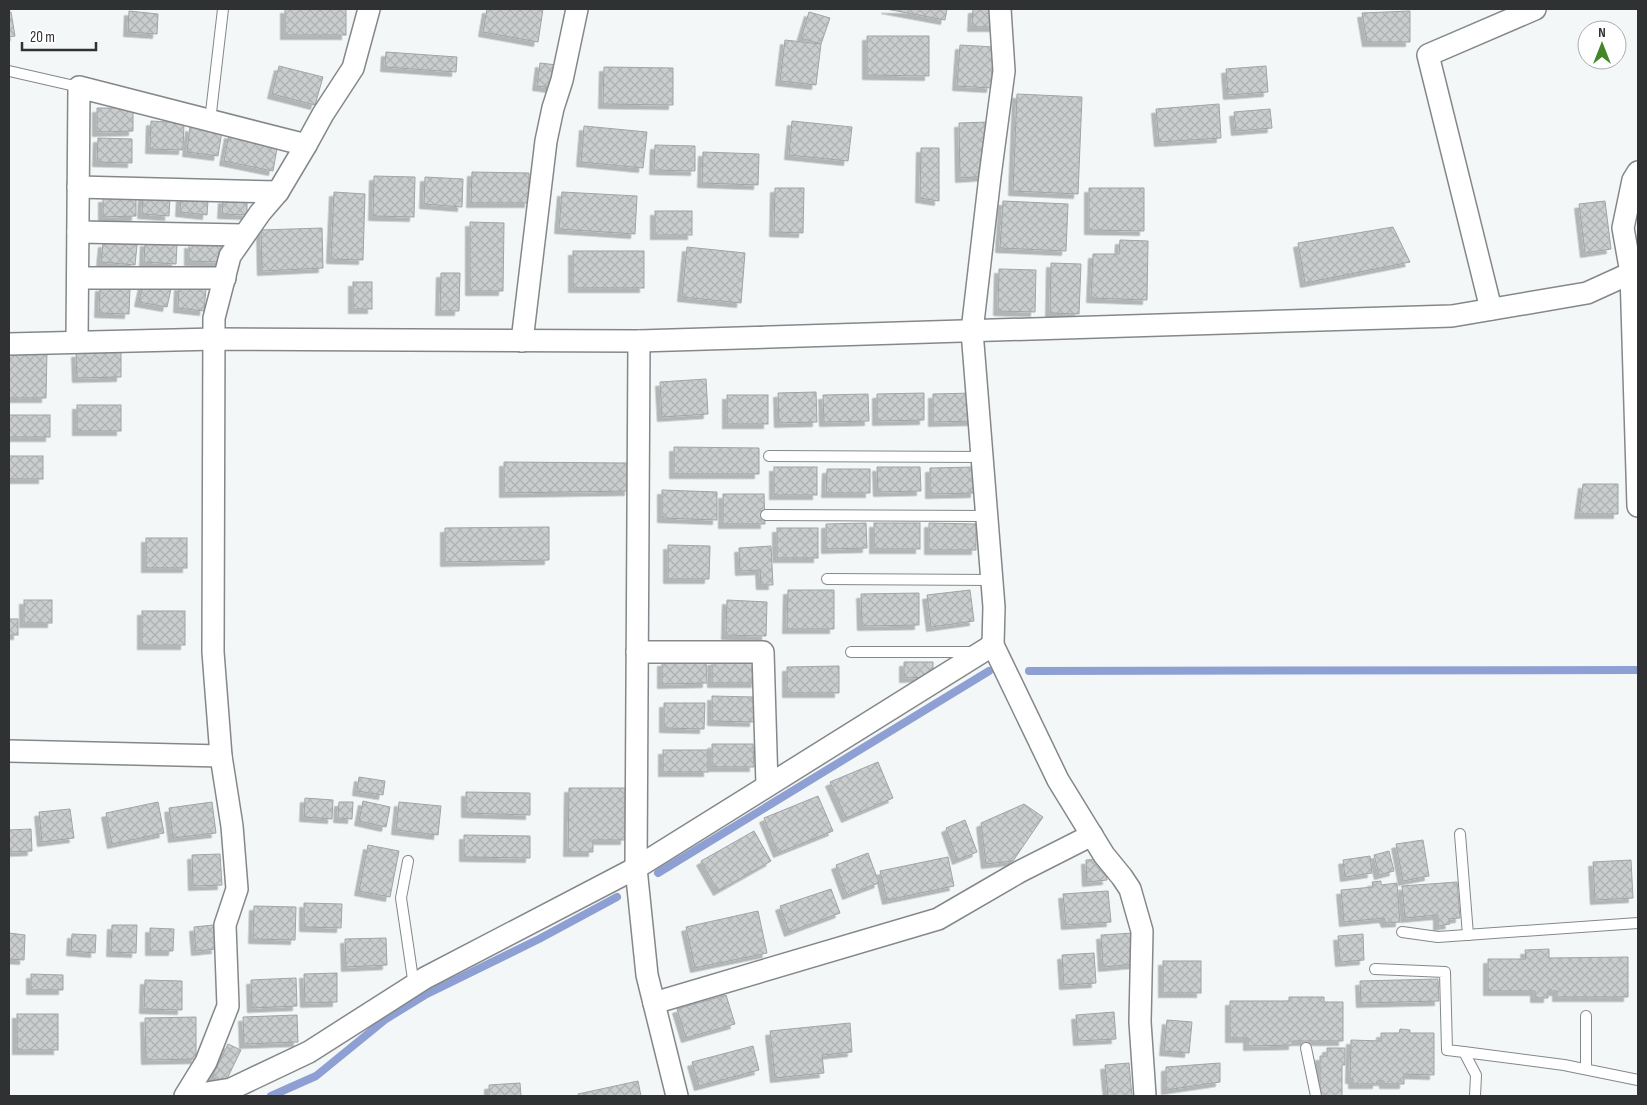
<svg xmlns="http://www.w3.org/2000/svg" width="1647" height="1105" viewBox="0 0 1647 1105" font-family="'Sofia Sans Condensed',sans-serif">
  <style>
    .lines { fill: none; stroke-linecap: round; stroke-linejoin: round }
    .stream { stroke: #8d9fd3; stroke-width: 8 }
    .building { fill: url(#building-cross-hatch); stroke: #a1a5a6; filter: url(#shadow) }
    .lane-casing { stroke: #85888a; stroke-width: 12 }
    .street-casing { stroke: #85888a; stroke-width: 24 }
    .lane { stroke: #fff; stroke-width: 10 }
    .street { stroke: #fff; stroke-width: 21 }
  </style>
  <defs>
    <pattern id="building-cross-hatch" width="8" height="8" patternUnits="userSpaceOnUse" patternTransform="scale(1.25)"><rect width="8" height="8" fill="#cacdce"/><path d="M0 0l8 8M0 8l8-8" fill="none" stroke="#aeb0b1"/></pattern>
    <filter id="shadow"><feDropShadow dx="-4.5" dy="4.5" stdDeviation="0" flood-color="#0004"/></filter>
  </defs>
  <rect width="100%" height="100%" fill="#f3f7f8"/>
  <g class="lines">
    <g class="stream">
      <path d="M1029 671 1638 670"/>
      <path d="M658 873 989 671"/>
      <path d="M271 1096 316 1076 386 1019 425 995 539 939 617 897"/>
    </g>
  </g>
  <g class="building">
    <rect x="285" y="9" width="61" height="26"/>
    <path d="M487 9H543L538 42 483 32Z"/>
    <path d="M886 9H947L945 20Z"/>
    <path d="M973 9H999V27H972Z"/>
    <path d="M129 11 158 14 157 34 128 32Z"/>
    <path d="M1410 11V42H1367L1362 13Z"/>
    <path d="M9 12H11L15 36 9 37Z"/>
    <path d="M809 12 830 18 821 44 801 38Z"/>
    <path d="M867 36H929V76L867 75Z"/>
    <path d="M785 40 821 44 816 85 780 81Z"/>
    <path d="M960 45 994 47 991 88 957 86Z"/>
    <path d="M386 52 457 57 456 72 385 67Z"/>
    <path d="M540 63 565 66 552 88 537 86Z"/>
    <path d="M279 66 323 77 315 105 272 94Z"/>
    <path d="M1266 66 1268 92 1228 95 1226 69Z"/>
    <path d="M604 67 673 68V105L603 104Z"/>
    <path d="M1017 94 1082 97 1078 194 1013 191Z"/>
    <path d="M1219 104 1221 138 1159 142 1156 109Z"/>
    <path d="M97 108H133V131L97 132Z"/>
    <path d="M1270 109 1272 128 1236 131 1234 112Z"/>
    <path d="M151 121 184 123 183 150 150 149Z"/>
    <path d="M792 121 852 127 848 161 789 155Z"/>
    <path d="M989 122 990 176 960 178 959 123Z"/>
    <path d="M584 126 647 132 643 168 581 162Z"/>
    <path d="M190 127 222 131 218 156 187 152Z"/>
    <path d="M229 134 278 143 273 171 224 161Z"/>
    <path d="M98 138 132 139V163L97 162Z"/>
    <path d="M655 145 695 146V171L654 170Z"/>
    <path d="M921 148H939V201L920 198Z"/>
    <path d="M703 152 759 154 758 185 702 183Z"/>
    <path d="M472 172 529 173V203H471Z"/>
    <path d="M374 176 415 177 414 217 373 216Z"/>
    <path d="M425 177 463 179 462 207 424 204Z"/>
    <path d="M775 188H804L803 233 774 232Z"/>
    <path d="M1089 188H1144V231L1089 230Z"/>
    <path d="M334 192 365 194 363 260 331 259Z"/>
    <path d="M562 192 637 196 635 234 559 229Z"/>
    <path d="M143 195 170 196 169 216 142 214Z"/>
    <path d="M181 197 208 200 207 215 180 212Z"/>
    <path d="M103 198H136V216L103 217Z"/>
    <path d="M223 199 247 200V215L222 214Z"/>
    <path d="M1003 201 1068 204 1066 251 1000 248Z"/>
    <path d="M1605 201 1611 249 1585 253 1579 204Z"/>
    <rect x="655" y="211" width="37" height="24"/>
    <path d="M470 222 504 223 503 291H470Z"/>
    <path d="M1393 227 1410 262 1305 283 1298 243Z"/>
    <path d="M322 228 323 268 262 271 261 230Z"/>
    <path d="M1120 240 1148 241 1147 300 1091 298 1093 254H1119Z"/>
    <path d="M145 242 177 244 176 264 144 262Z"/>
    <path d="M103 243 137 245 135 265 101 262Z"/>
    <path d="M189 244 221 245V262L189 261Z"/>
    <path d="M687 247 745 253 741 303 682 297Z"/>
    <rect x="573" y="251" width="71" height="37"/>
    <path d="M1051 263 1081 264 1079 314 1050 313Z"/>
    <path d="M999 269 1036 270 1035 312 998 311Z"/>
    <path d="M441 273H460L459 311H440Z"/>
    <rect x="353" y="282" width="19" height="27"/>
    <path d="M143 284 171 289 167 307 139 302Z"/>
    <path d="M179 286 206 289 204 311 178 308Z"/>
    <path d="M100 287 130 288 129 314 99 313Z"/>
    <path d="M9 350 47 351 46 398H9Z"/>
    <path d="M121 352V377L77 378 76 353Z"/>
    <path d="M706 379 708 414 662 417 660 382Z"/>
    <path d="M816 392 817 422 779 423 778 393Z"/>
    <path d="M924 393V420L877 421V394Z"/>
    <path d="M973 393V421L933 422V394Z"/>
    <path d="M868 394 869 421 824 422 823 395Z"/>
    <rect x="727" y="395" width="41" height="29"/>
    <rect x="77" y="405" width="44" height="26"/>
    <rect x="9" y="415" width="41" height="22"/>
    <path d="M674 447 759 448V474H674Z"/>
    <rect x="9" y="456" width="34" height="23"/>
    <path d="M504 462 628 463 629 491 504 493Z"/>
    <rect x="774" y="467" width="43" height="28"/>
    <path d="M877 467H920L921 491 878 492Z"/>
    <path d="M975 467V493L930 494V468Z"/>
    <path d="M827 469H870V493H826Z"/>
    <path d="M1583 484H1618V514H1579Z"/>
    <path d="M662 490 717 492V520L662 518Z"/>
    <path d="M723 494H764L765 524H723Z"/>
    <path d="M866 523 867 548 826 549V524Z"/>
    <rect x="874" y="523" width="46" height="26"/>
    <path d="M929 523 976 524V550H929Z"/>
    <path d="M549 527V560L445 562V528Z"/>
    <rect x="777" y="528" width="41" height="30"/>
    <rect x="146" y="538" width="41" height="30"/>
    <path d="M668 545 710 546 709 579H668Z"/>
    <path d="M771 546 773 585H761L760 570 740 571 739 548Z"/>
    <path d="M788 590H834V629H787Z"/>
    <path d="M970 590 974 621 931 627 927 595Z"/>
    <path d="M919 593V625L862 626 861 594Z"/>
    <rect x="24" y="600" width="28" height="23"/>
    <path d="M727 600 767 602 766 636 726 635Z"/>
    <rect x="142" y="611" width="43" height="34"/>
    <rect x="9" y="619" width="9" height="16"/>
    <path d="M756 660V683H712V661Z"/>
    <path d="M706 661 707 683 662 684V662Z"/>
    <path d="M904 662H933V677L904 678Z"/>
    <path d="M839 666V693H787V667Z"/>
    <path d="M712 696 754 697V722L712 721Z"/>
    <path d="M664 703H705L704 729 664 728Z"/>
    <path d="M712 744H753L754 767H712Z"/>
    <rect x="663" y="750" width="45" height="22"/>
    <path d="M878 762 893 798 846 818 830 782Z"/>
    <path d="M359 777 385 781 383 795 357 791Z"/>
    <path d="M569 788H625V840H593V852H568Z"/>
    <path d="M466 792 530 793V815L466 813Z"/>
    <path d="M818 796 833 831 778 853 764 818Z"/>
    <path d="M305 798 333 800 332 819 304 817Z"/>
    <path d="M363 801 390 807 386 827 359 821Z"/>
    <path d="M158 802 164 833 112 844 106 813Z"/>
    <path d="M212 802 216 833 173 838 169 808Z"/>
    <path d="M339 802H353L352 819 338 818Z"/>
    <path d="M399 802 441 806 438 835 396 830Z"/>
    <path d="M1024 804 1043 817 1013 861 986 864 981 823Z"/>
    <path d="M70 809 74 838 42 842 39 812Z"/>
    <path d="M965 820 977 852 957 860 946 828Z"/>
    <path d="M31 829 32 851 9 852V830Z"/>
    <path d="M754 831 771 861 718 891 701 861Z"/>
    <path d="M464 835 530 836V858L464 857Z"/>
    <path d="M1423 840 1429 876 1403 881 1396 844Z"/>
    <path d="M368 845 399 851 390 897 359 891Z"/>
    <path d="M1389 851 1394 871 1379 875 1374 855Z"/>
    <path d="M868 853 879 883 847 895 836 865Z"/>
    <path d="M220 854 222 885 193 886 192 855Z"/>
    <path d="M1370 856 1372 873 1345 877 1343 860Z"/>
    <path d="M948 857 954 886 887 900 880 871Z"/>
    <path d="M1105 859 1107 880 1087 882 1086 860Z"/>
    <path d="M1631 860 1633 898 1595 900 1593 862Z"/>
    <path d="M1381 881V885L1397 883 1400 922 1386 923 1384 918 1344 922 1341 890 1373 887 1372 882Z"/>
    <path d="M1457 882 1460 918 1449 919 1450 924 1438 926V915L1405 918 1402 886Z"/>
    <path d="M831 889 840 913 789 932 780 906Z"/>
    <path d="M1108 891 1111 922 1066 925 1063 894Z"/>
    <path d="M304 903 342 904 341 928 304 927Z"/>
    <path d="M254 906 296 907 295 940 253 939Z"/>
    <path d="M758 911 767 953 695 968 686 927Z"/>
    <path d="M112 925H137L136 953 111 952Z"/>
    <path d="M213 925 216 949 196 951 194 927Z"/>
    <path d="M150 928 174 929 173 951H150Z"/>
    <path d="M9 933 25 935 24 960 9 959Z"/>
    <path d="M1133 933 1135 964 1103 967 1101 935Z"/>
    <path d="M72 934 96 935 95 953 71 951Z"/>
    <path d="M1363 934 1364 960 1340 962 1338 936Z"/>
    <path d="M386 938 387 965 346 967 345 939Z"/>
    <path d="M1549 949V958L1628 957V997H1557V991H1548V998H1535V991H1488V959H1526L1525 950Z"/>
    <path d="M1094 953 1096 983 1064 985 1062 955Z"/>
    <rect x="1163" y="961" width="38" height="32"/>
    <path d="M337 973V1002L305 1003 304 974Z"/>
    <path d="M31 974 63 975V990H31Z"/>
    <path d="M296 978 297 1006 252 1008 251 980Z"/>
    <path d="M1438 979 1439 1001 1361 1003 1360 981Z"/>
    <path d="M145 980 182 981V1010L144 1009Z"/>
    <path d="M726 995 735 1024 686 1038 677 1009Z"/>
    <path d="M1289 997H1324V1002H1343V1041H1293V1045L1248 1046V1038H1230V1001H1289Z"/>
    <path d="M1114 1012 1116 1039 1078 1041 1076 1015Z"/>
    <rect x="17" y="1014" width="41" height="36"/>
    <path d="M297 1015 298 1042 244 1044 243 1017Z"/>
    <path d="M196 1017V1059L146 1060 145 1018Z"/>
    <path d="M1167 1020 1192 1022 1189 1053 1164 1051Z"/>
    <path d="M850 1023 852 1052 822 1055 824 1073 775 1078 770 1031Z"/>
    <path d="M1400 1029 1410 1030V1033H1434V1075L1404 1074V1084H1384V1081H1377V1084H1353V1079H1350L1351 1040 1381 1041V1033H1399Z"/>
    <path d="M228 1044 241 1050 225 1083 212 1077Z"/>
    <path d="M753 1046 759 1070 699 1086 692 1062Z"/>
    <path d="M1327 1048H1345V1065H1342V1096H1320V1056H1327Z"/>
    <path d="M1129 1063 1132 1096H1108L1105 1065Z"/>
    <path d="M1220 1063V1082L1166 1090V1067Z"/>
    <path d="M638 1081 641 1096H579L578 1094Z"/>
    <path d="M520 1083 521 1096H489V1085Z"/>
  </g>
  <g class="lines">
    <g class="lane-casing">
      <g id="lane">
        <path d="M9 71 79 87"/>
        <path d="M210 121 223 9"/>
        <path d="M769 456 982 457"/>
        <path d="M766 515 986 516"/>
        <path d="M827 579 992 580"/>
        <path d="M851 652H976"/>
        <path d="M1460 834 1468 935"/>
        <path d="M408 861 401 898 414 986"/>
        <path d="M1402 932 1438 937 1638 923"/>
        <path d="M1375 969 1445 972 1447 1050 1464 1052 1476 1075 1475 1096"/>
        <path d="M1586 1016V1069"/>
        <path d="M1306 1048 1316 1096"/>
        <path d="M1464 1052 1564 1065 1638 1080"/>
      </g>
    </g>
    <g class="street-casing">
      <g id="street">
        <path d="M1000 9 1004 71 990 176 972 331 994 607 993 645 1058 780 1104 855 1122 877 1130 889 1142 931 1140 1022 1145 1096"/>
        <path d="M1638 172 1633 180 1623 228 1631 273 1638 506"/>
        <path d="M78 187 278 192"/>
        <path d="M78 232 244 235"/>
        <path d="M78 278H225"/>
        <path d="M1491 309 1428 55 1535 9"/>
        <path d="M522 341 546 141 553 108 562 80 577 9"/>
        <path d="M639 341 636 868 647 975 677 1096"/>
        <path d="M77 342 79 87 306 145"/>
        <path d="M9 344 215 339 639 341 1452 316 1587 293 1631 273"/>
        <path d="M637 652H763L767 785"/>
        <path d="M9 751 221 756"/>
        <path d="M654 1003 938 919 1019 872 1092 835"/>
        <path d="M185 1096 206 1062 228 1006 225 925 237 889 232 826 221 756 213 652 214 318 230 256 260 213 278 192 306 145 323 114 353 68 369 9"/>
        <path d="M188 1096 231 1089 309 1052 425 978 636 868 993 645"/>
      </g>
    </g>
    <use href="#lane" class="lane"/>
    <use href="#street" class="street"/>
  </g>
  <rect width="1647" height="1105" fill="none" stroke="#303132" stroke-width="20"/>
  <g transform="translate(1602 45)"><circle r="24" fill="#ffffff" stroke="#acadad"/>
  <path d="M0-4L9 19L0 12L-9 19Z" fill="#428629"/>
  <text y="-8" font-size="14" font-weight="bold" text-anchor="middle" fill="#303132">N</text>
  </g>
  <path d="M22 42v8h74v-8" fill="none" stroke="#303132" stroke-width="2.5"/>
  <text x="30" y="42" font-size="15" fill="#303132" stroke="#ffffff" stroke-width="4" paint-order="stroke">20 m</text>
</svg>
